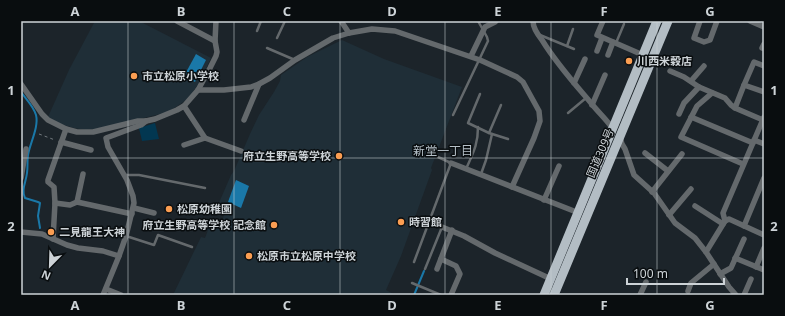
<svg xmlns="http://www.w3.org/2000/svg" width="785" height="316" viewBox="0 0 785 316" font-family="'Noto Sans','Noto Sans JP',sans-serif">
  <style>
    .built { fill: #1f2e37 }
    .green { fill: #023751 }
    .water { fill: #1a78a8 }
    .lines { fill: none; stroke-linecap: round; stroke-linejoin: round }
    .stream { stroke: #1a78a8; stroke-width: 2 }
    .path { stroke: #72797e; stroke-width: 1; stroke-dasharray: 3 3; stroke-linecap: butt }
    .service { stroke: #64696c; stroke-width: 2.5 }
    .minor { stroke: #64696c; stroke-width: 5.5 }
    .trunk { stroke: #b3bdc4; stroke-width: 9 }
    .grid { fill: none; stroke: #cdd3d7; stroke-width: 1; stroke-opacity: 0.55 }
    .poi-dot { fill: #fb9e52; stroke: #090d0f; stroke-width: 1.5 }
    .labels { text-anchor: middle; stroke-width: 3; stroke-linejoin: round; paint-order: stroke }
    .poi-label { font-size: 11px; font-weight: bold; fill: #cdd3d7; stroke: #090d0f; text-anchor: start }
    .street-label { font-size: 11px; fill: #cdd3d7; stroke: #090d0f }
    .neighbourhood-label { font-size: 12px; fill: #b5c0c8; stroke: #090d0f }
    .neatline { fill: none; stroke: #cdd3d7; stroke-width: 1.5 }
    .grid-label { font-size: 13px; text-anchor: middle; font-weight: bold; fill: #cdd3d7 }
  </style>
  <rect width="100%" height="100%" fill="#1c242a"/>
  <g class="built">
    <path d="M95 21H139L211 58 200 81 189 98 170 111 160 114 98 129 86 130 74 128 60 124 48 117 69 70Z"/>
    <path d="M342 40 384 59 462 87 431 168 432 170 401 256 386 290 395 295H173L201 237 205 238 210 225 219 227 227 209 218 205 231 175 234 171 250 134 259 115 274 92 280 81 281 75 307 57Z"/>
  </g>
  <path class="green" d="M155 123 159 139 142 141 139 128Z"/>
  <g class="water">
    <path d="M196 54 206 60 195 82 184 76Z"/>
    <path d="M236 180 249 186 241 208 228 202Z"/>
  </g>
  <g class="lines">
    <g class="stream">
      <path d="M21 92C26 99 34 107 36 115 39 127 30 143 28 155 27 161 28 167 27 173 26 182 21 190 25 198L38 202 40 203 38 216 40 228"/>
      <path d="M414 295 424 271"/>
    </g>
    <path class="path" d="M39 134 55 140"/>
    <g class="service">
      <path d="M257 31 261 21"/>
      <path d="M540 35 574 49"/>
      <path d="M277 38 285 21"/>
      <path d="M616 43 624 24"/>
      <path d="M567 46 573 29"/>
      <path d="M267 48 295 60"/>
      <path d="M480 94 468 123 489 133 508 139"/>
      <path d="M568 113 586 98"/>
      <path d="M453 115 488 41 487 37 478 21"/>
      <path d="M489 133 501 105"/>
      <path d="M466 169C473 153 478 145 478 127"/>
      <path d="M481 174 486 160 492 134"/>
      <path d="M125 175H139L205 188"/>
      <path d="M126 236 154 245 158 235 192 247"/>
      <path d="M414 262 451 163 438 157"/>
      <path d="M425 269 442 227"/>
      <path d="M412 283 441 295"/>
    </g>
    <g class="minor">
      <path d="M177 21 215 41"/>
      <path d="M341 21 349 33"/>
      <path d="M533 21C533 28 538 35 542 40 556 63 574 83 591 103 598 112 607 120 613 129"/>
      <path d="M603 21 597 35 643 55"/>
      <path d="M700 21 694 38 704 42 710 40 717 21"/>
      <path d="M750 21 764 27"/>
      <path d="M762 48 764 44"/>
      <path d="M597 51 602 38"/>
      <path d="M608 55 613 42"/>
      <path d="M471 56 485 27 495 22 496 21"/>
      <path d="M670 71 684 77 699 87 725 98 731 105 735 108 763 120"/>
      <path d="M691 81 704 66"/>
      <path d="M574 83 585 59"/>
      <path d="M21 84 42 114 48 120 66 129 77 132H93L138 121H146L155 119 177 110 184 106 198 90 210 68 216 56 217 52 215 41 216 21"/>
      <path d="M744 85 754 62 764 66"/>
      <path d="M198 90H224L251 87 259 84 270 78 295 60 333 38 349 33 372 29 395 31 480 60 517 77 523 82 539 111 540 121 534 138 512 187"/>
      <path d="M712 93 697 106 681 137 743 164"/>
      <path d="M592 105 605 75"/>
      <path d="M184 106 205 138 241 151"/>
      <path d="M735 108 744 85 764 92"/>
      <path d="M679 114 684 103 699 87"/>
      <path d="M691 117 753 143"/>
      <path d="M244 120 259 84"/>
      <path d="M620 137 622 144 625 149 634 175 654 193 675 223 695 238 706 252 729 287 736 295"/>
      <path d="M754 140 764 144"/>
      <path d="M61 142 91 150"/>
      <path d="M184 145 205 138"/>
      <path d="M645 153 668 171"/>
      <path d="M451 163 579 213"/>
      <path d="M21 178 26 149"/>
      <path d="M652 192 682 154"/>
      <path d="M544 200 559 166"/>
      <path d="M77 202 83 174"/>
      <path d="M55 203 70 205 77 202 132 214"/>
      <path d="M695 206 723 224"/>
      <path d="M134 208 154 213"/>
      <path d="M669 215 691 189"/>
      <path d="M725 221 729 219 764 235"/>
      <path d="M744 226 764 178"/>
      <path d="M442 227 464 236 495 253 551 279"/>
      <path d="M21 232 42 234 67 245 78 248 103 251 119 256"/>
      <path d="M53 239 55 203 54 187 48 182V180L66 129"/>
      <path d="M706 252 725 221 723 213 764 117"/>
      <path d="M735 258 764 270"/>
      <path d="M441 259 456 266 460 274 451 295"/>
      <path d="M756 267 764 248"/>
      <path d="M437 269 452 230"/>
      <path d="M720 274 731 268 744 239"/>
      <path d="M106 289 121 295"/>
      <path d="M688 291 691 283 714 264"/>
      <path d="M103 295 119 256 126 236 134 203 133 196 127 180 108 147 106 138 141 125 146 121"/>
      <path d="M640 295 646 282"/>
      <path d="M744 295 751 279"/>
    </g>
    <g class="trunk">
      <path d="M544 295 657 21"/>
      <path d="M554 295 668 21"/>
    </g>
  </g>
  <path class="grid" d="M128 21V295M234 21V295M340 21V295M445 21V295M551 21V295M657 21V295M21 158H764"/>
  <g class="poi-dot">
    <circle cx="629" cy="61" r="4"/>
    <circle cx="134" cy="76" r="4"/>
    <circle cx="339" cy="156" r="4"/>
    <circle cx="169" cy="209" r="4"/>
    <circle cx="401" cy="222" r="4"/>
    <circle cx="274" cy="225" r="4"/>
    <circle cx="51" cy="232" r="4"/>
    <circle cx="249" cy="256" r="4"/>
  </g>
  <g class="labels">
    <g class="poi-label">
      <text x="637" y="65">川西米穀店</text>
      <text x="142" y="80">市立松原小学校</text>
      <text x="331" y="160" text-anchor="end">府立生野高等学校</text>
      <text x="177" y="213">松原幼稚園</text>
      <text x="409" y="226">時習館</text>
      <text x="266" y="229" text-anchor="end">府立生野高等学校 記念館</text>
      <text x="59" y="236">二見龍王大神</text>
      <text x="257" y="260">松原市立松原中学校</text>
    </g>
    <g class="street-label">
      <text transform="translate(600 153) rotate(-67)" y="4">国道309号</text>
    </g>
    <g class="neighbourhood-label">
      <text x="443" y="155">新堂一丁目</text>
    </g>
  </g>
  <rect width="785" height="316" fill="none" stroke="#090d0f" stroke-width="44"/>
  <g transform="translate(50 266) rotate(203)" stroke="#090d0f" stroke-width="3" paint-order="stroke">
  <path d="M0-3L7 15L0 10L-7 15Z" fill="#cdd3d7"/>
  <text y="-6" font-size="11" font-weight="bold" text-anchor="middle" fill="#cdd3d7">N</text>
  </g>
  <path d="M627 278v6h97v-6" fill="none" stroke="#cdd3d7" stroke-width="2"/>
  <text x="633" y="278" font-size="12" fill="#cdd3d7" stroke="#090d0f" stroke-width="3" paint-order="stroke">100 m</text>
  <rect x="22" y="22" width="741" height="272" class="neatline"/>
  <g class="grid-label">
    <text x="75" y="16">A</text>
    <text x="181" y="16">B</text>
    <text x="287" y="16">C</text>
    <text x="392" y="16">D</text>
    <text x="498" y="16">E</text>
    <text x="604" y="16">F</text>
    <text x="710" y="16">G</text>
    <text x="11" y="95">1</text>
    <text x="774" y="95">1</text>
    <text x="11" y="231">2</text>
    <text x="774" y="231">2</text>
    <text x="75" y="310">A</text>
    <text x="181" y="310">B</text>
    <text x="287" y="310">C</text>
    <text x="392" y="310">D</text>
    <text x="498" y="310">E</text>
    <text x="604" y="310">F</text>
    <text x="710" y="310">G</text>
  </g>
</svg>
